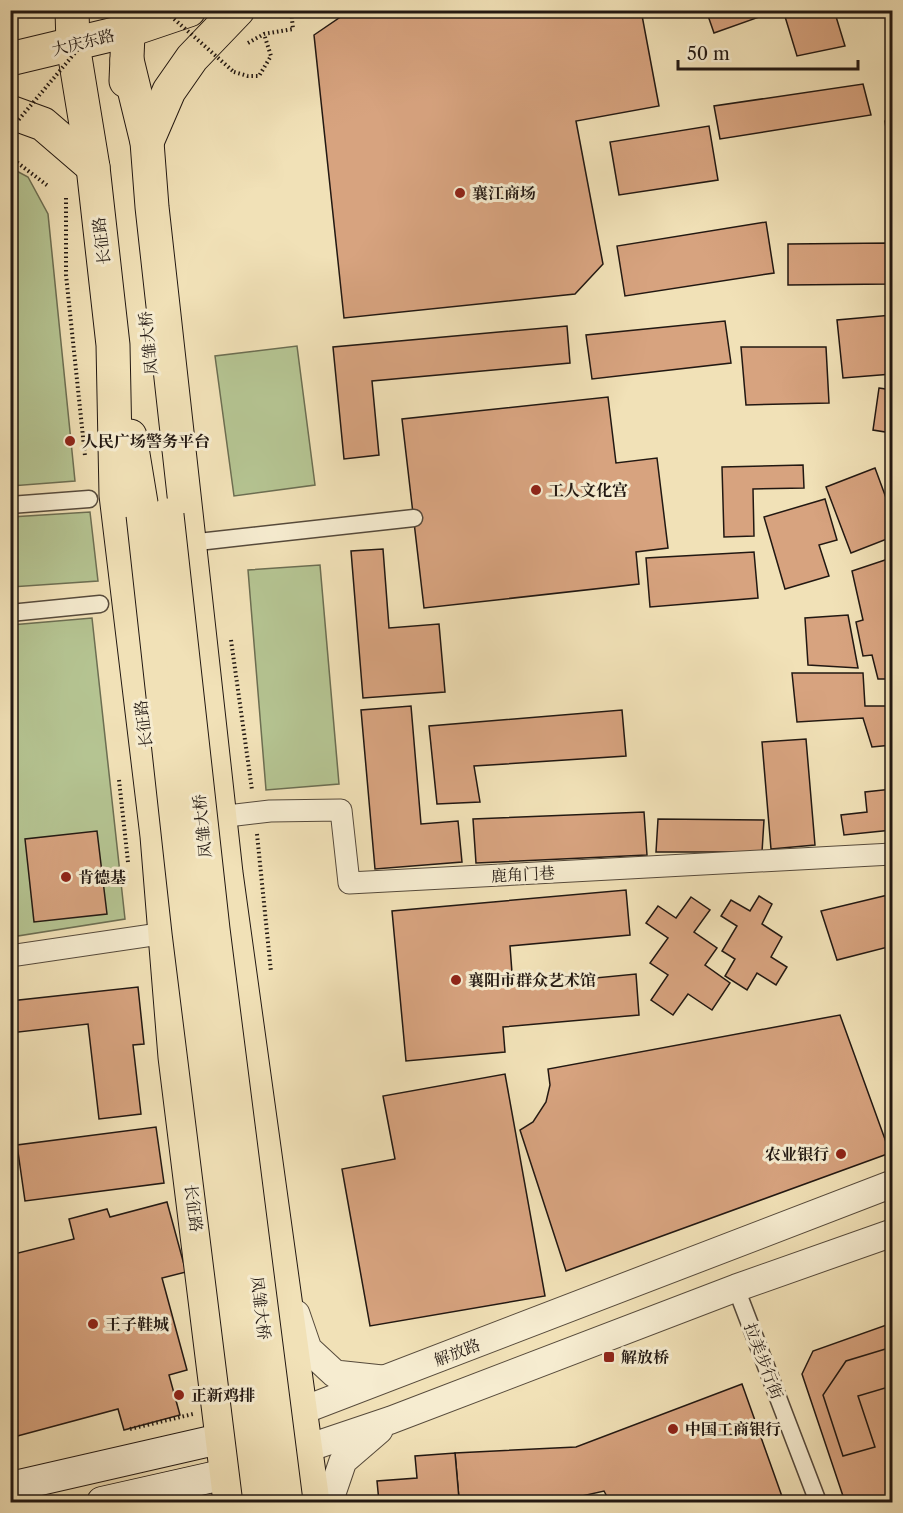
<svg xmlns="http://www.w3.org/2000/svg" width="903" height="1513" viewBox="0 0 903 1513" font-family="'Libre Caslon Text','Noto Serif SC',serif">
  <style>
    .green { fill: #b5c492; stroke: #6c6e52; stroke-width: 1.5 }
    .building { fill: #d7a37f; stroke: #221812; stroke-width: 1.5 }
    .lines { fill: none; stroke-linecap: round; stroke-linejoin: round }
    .pedestrian-casing { stroke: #564a3b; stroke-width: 19 }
    .minor-casing { stroke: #564a3b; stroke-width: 23 }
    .tertiary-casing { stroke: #564a3b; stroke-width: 29 }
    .secondary-casing { stroke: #221812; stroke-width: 32 }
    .primary-casing { stroke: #221812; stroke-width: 35 }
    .path { stroke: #221812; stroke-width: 4; stroke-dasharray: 1.5 3; stroke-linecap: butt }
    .pedestrian { stroke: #f6ecd0; stroke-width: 16 }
    .minor { stroke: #f6ecd0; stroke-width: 21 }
    .tertiary { stroke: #f6ecd0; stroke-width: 27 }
    .secondary { stroke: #f6ecd0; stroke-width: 30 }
    .primary { stroke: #f1e1b7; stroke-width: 33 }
    .primary-bridge-casing { stroke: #221812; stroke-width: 35; stroke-linecap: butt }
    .path-bridge { stroke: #221812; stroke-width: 4; stroke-dasharray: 1.5 3; stroke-linecap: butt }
    .primary-bridge { stroke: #f1e1b7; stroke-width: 33 }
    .poi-dot { fill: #8f2418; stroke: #f6ecd0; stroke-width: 2 }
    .labels { text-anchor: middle; stroke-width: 6; stroke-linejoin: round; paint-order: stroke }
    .street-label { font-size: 16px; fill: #221812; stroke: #f6ecd0 }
    .poi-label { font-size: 16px; font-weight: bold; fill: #221812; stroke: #f6ecd0; text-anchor: start }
  </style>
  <rect width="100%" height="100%" fill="#f1e1b7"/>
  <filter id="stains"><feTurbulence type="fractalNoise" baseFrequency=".00333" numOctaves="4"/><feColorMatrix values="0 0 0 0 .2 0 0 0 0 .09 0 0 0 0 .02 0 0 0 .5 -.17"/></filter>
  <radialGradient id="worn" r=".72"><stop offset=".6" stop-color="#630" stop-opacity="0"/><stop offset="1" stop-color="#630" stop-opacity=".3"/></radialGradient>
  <g class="green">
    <path d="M11 168 28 177 48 214 75 481 11 486Z"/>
    <path d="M297 346 315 485 234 496 215 356Z"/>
    <path d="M90 512 98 581 11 587V517Z"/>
    <path d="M320 565 339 784 266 790 248 570Z"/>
    <path d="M92 618 125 919 11 937V625Z"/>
  </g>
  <g class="building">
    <path d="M369 10H641L659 106 576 121 603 264 575 294 344 318 314 35 342 16Z"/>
    <path d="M706 10H779L714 33Z"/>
    <path d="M783 10H834L845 46 797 56Z"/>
    <path d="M863 84 871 115 720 139 714 106Z"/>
    <path d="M892 119V164H891L885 121Z"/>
    <path d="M709 126 718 180 619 195 610 142Z"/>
    <path d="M766 222 774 273 625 296 617 246Z"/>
    <path d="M890 243 891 284 788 285V244Z"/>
    <path d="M892 315V374L843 378 837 320Z"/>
    <path d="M725 321 731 363 592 379 586 335Z"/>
    <path d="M567 326 570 363 372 381 379 455 344 459 333 347Z"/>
    <path d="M741 347H826L829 403 746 405Z"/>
    <path d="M879 388 892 390V433L873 430Z"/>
    <path d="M608 397 616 463 657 458 668 548 636 552 639 584 424 608 402 419Z"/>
    <path d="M889 442H892V464Z"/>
    <path d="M803 465 804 488 753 489 754 536 724 537 722 467Z"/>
    <path d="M875 468 892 514V537L851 553 826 487Z"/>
    <path d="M825 499 837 540 819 545 829 576 785 589 764 517Z"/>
    <path d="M383 549 389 628 439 624 445 692 363 698 351 551Z"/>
    <path d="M754 552 758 598 650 607 646 558Z"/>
    <path d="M888 559 892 580V679H878L872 655 863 656 856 622 863 620 852 571Z"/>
    <path d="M848 615 858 668 808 665 805 618Z"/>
    <path d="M792 673H863L865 706H889L892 745 872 747 863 718 797 722Z"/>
    <path d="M411 706 421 824 458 821 462 862 375 869 361 710Z"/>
    <path d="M622 710 626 756 474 766 480 802 437 804 429 726Z"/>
    <path d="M806 739 815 845 771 849 762 742Z"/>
    <path d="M892 789V830L844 835 841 815 867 812 865 792Z"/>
    <path d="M644 812 647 855 476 863 473 819Z"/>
    <path d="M658 819 764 820 762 852H656Z"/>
    <path d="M97 831 107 914 34 922 25 839Z"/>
    <path d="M626 890 630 935 510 946 513 986 636 974 639 1015 503 1027 505 1052 406 1061 392 911Z"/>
    <path d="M892 894V946L837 960 821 911Z"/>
    <path d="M759 896 772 904 762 924 782 937 771 957 787 967 776 985 757 973 747 990 725 976 735 959 722 951 737 926 721 916 731 900 750 911Z"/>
    <path d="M691 897 710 910 694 932 717 948 705 965 730 983 712 1010 688 994 673 1015 651 1000 668 975 650 963 668 938 646 923 658 906 676 918Z"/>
    <path d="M138 987 144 1044 133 1045 141 1114 99 1119 88 1024 10 1033V1001Z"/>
    <path d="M840 1015 890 1153 566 1271 520 1130 533 1122 546 1102 550 1085 548 1069Z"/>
    <path d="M505 1074 545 1296 370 1326 342 1169 395 1159 383 1096Z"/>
    <path d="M156 1127 164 1183 25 1201 17 1145Z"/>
    <path d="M167 1202 186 1272 162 1278 187 1370 169 1375 180 1415 124 1430 118 1409 10 1438V1255L74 1239 69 1219 107 1209 110 1217Z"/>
    <path d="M892 1323V1502H845L802 1374 813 1351Z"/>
    <path d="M892 1347V1386L858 1396 875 1447 843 1456 823 1395 846 1361Z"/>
    <path d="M742 1384 784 1502H610L604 1491 582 1496 459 1499 455 1453 576 1447Z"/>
    <path d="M455 1453 459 1499 442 1502H379L377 1481 417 1478 415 1456Z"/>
  </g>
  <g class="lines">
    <g class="pedestrian-casing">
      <g id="pedestrian">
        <path d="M10 505 89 499"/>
        <path d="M189 543 414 518"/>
        <path d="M10 613 100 604"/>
        <path d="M736 1288 818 1502"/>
      </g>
    </g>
    <g class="minor-casing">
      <g id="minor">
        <path d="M219 817 270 811 341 810 349 883 892 854"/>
        <path d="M10 956 166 933"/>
      </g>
    </g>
    <g class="tertiary-casing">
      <g id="tertiary">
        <path d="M296 1314 308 1349 335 1374 382 1379"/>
        <path d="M283 1418 892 1184"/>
        <path d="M287 1455 391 1420 736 1288 892 1233"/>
        <path d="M329 1502 343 1461 379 1430"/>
      </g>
    </g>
    <g class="secondary-casing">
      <g id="secondary">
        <path d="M10 1487 224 1438"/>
        <path d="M102 1502 226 1474"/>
      </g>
    </g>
    <g class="primary-casing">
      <g id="primary">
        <path d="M72 10 73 45 93 167 113 345 116 495 157 836 175 1057 230 1502"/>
        <path d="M10 59 127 31 189 10"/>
        <path d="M127 60 147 142 152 207 226 873 313 1502"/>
        <path d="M126 81 129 10"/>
        <path d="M10 112 43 124 93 167"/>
        <path d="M147 142 169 91 192 58 238 10"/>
        <path d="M130 436 143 515"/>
      </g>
    </g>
    <g class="path">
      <path d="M248 43 264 34 293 29 291 10"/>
      <path d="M234 72 248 76H259L271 56 264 34"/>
      <path d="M10 157 48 186"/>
      <path d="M66 198V275L85 456"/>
      <path d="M231 640 252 790"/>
      <path d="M119 780 128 862"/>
      <path d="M257 834 271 972"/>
      <path d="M130 1429 193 1414"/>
    </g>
    <use href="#pedestrian" class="pedestrian"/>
    <use href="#minor" class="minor"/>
    <use href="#tertiary" class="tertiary"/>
    <use href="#secondary" class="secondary"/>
    <use href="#primary" class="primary"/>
    <g class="primary-bridge-casing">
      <g id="primary-bridge">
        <path d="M143 515 189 932 260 1502"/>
        <path d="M167 515 213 929 286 1502"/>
      </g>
    </g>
    <g class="path-bridge">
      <path d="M164 10 234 72"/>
      <path d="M10 130 90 35"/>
    </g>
    <use href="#primary-bridge" class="primary-bridge"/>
  </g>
  <g class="poi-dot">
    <circle cx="460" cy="193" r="6"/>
    <circle cx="70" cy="441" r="6"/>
    <circle cx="536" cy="490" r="6"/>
    <circle cx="66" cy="877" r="6"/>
    <circle cx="456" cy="980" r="6"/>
    <circle cx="841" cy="1154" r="6"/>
    <circle cx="93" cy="1324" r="6"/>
    <rect x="603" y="1351" width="12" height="12" rx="3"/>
    <circle cx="179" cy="1395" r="6"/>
    <circle cx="673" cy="1429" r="6"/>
  </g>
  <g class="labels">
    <g class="street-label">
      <text transform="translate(83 42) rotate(-14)" y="6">大庆东路</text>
      <text transform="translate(101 241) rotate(-97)" y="6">长征路</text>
      <text transform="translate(148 343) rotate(-96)" y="6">凤雏大桥</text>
      <text transform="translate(143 724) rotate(-97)" y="6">长征路</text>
      <text transform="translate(202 826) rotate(-96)" y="6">凤雏大桥</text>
      <text transform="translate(523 874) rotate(-3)" y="6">鹿角门巷</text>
      <text transform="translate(194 1208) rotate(83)" y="6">长征路</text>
      <text transform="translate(261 1308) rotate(83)" y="6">凤雏大桥</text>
      <text transform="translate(457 1352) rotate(-21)" y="6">解放路</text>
      <text transform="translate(764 1361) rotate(69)" y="6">拉美步行街</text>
    </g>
    <g class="poi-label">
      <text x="472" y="199">襄江商场</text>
      <text x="82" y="447">人民广场警务平台</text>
      <text x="548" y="496">工人文化宫</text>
      <text x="78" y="883">肯德基</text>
      <text x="468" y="986">襄阳市群众艺术馆</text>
      <text x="829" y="1160" text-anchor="end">农业银行</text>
      <text x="105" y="1330">王子鞋城</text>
      <text x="621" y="1363">解放桥</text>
      <text x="191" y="1401">正新鸡排</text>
      <text x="685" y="1435">中国工商银行</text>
    </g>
  </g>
  <rect width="903" height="1513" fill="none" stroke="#f1e1b7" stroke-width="36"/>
  <rect x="12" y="12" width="879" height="1489" fill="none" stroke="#221812" stroke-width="3"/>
  <rect x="18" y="18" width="867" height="1477" fill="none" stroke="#221812" stroke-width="1.5"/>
  <path d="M678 60v9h180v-9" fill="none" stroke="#221812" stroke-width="3"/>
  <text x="687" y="60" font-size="18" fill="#221812" stroke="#f6ecd0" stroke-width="4.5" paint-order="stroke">50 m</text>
  <rect width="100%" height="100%" filter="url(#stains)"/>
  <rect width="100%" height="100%" fill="url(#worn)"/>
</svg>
